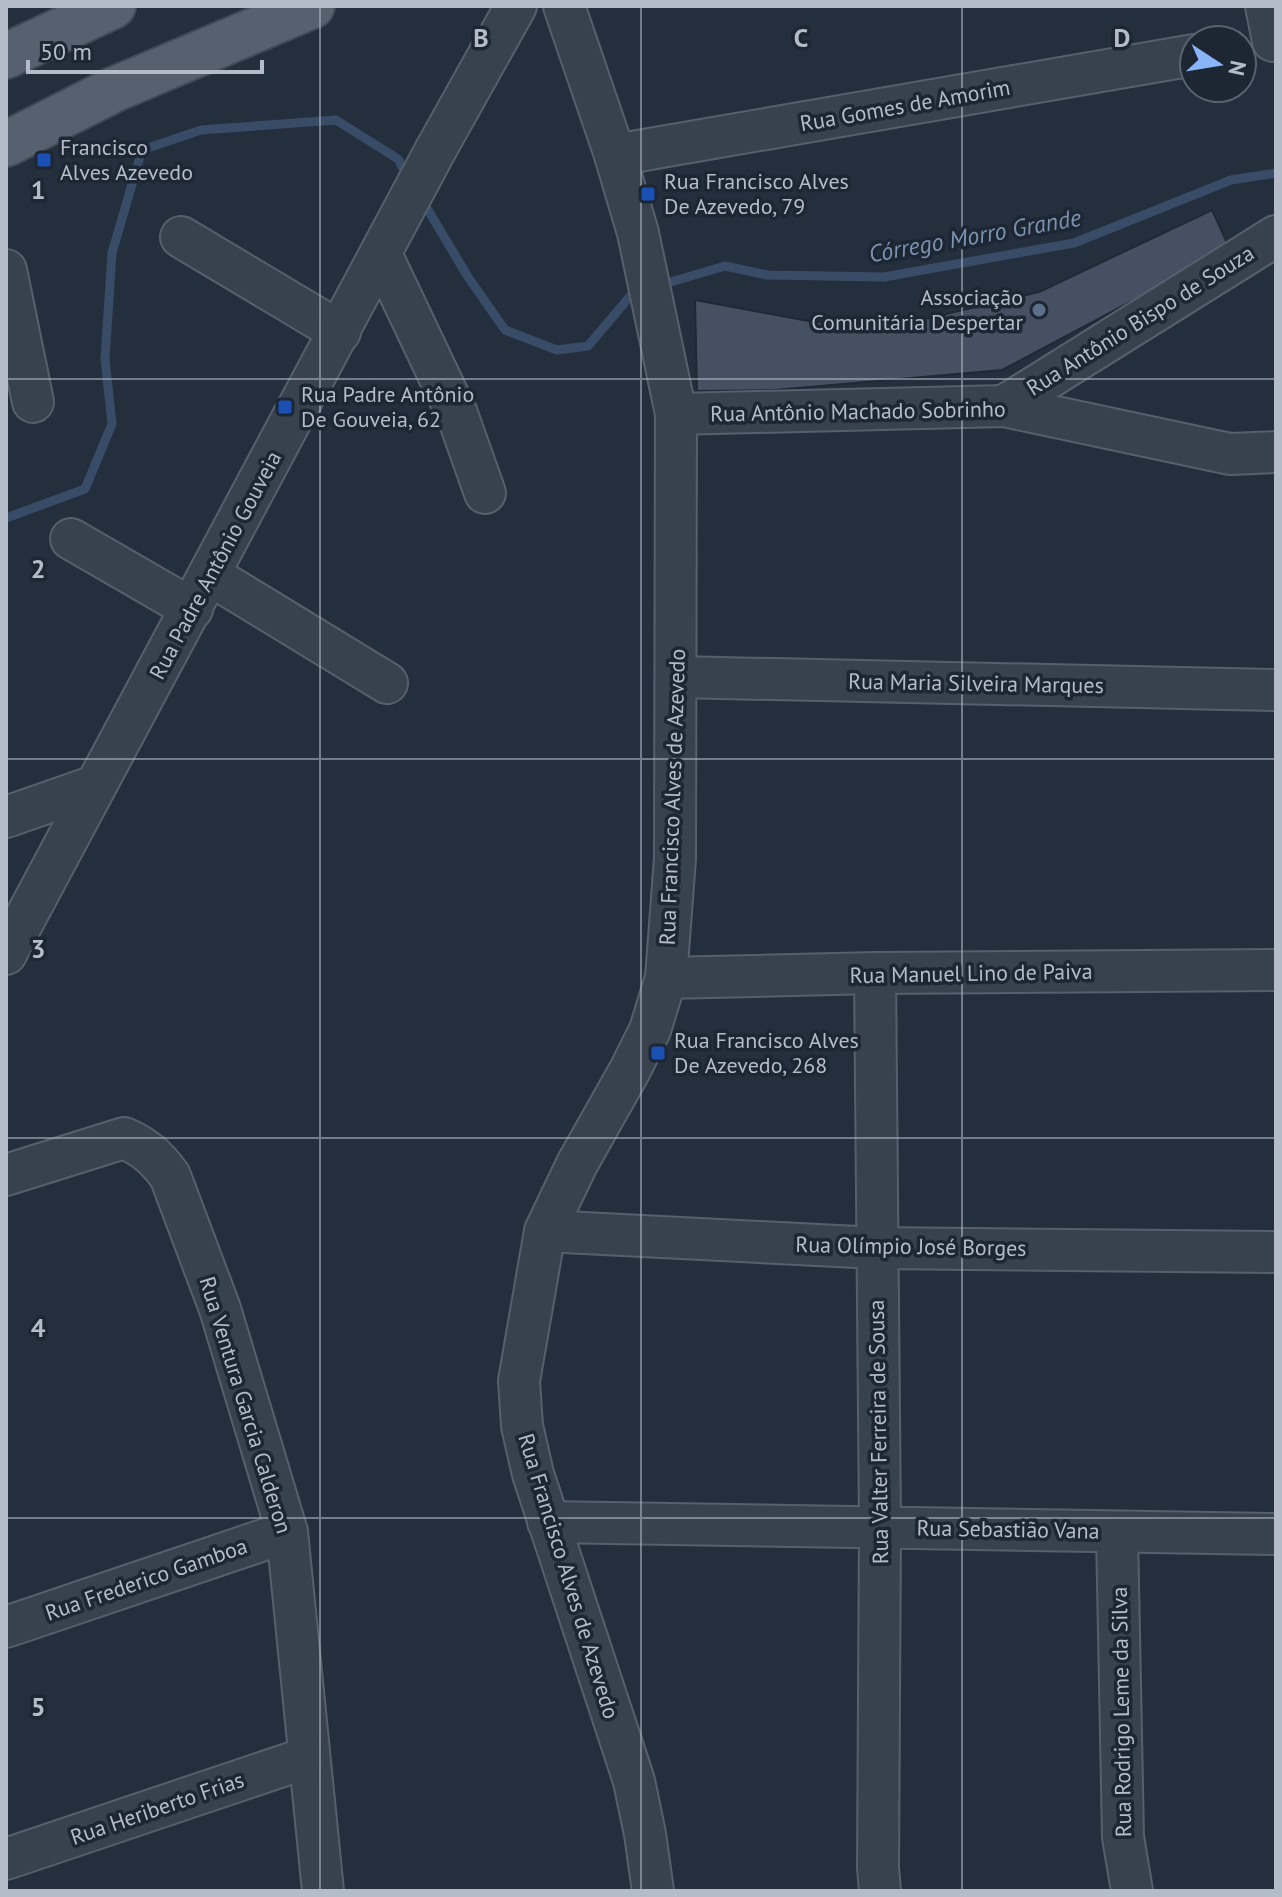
<svg xmlns="http://www.w3.org/2000/svg" width="1282" height="1897" viewBox="0 0 1282 1897" font-family="'PT Sans',sans-serif">
  <style>
    .lines { fill: none; stroke-linecap: round; stroke-linejoin: round }
    .stream { stroke: #394c67; stroke-width: 9 }
    .building { fill: #455162; stroke: #1f2835; stroke-width: 2 }
    .minor-casing { stroke: #565f6c; stroke-width: 44 }
    .major-casing { stroke: #414a57; stroke-width: 48 }
    .minor { stroke: #38414e; stroke-width: 40 }
    .major { stroke: #56606e; stroke-width: 44 }
    .grid { fill: none; stroke: #b4bcc9; stroke-width: 2; stroke-opacity: 0.55 }
    .transit-dot { fill: #1a4fb4; stroke: #1d2633; stroke-width: 3 }
    .service-dot { fill: #5c6f8a; stroke: #1d2633; stroke-width: 3 }
    .labels { text-anchor: middle; stroke-width: 7; stroke-linejoin: round; paint-order: stroke }
    .street-label { font-size: 22px; fill: #b4bcc9; stroke: #1d2633 }
    .poi-label { font-size: 22px; fill: #b4bcc9; stroke: #1d2633; text-anchor: start }
    .water-label { font-size: 24px; font-style: italic; fill: #7c92b1; stroke: #1d2633 }
    .grid-label { font-size: 26px; text-anchor: middle; font-weight: bold; fill: #b4bcc9; stroke: #1d2633; stroke-width: 7; stroke-linejoin: round; paint-order: stroke }
  </style>
  <rect width="100%" height="100%" fill="#242f3e"/>
  <g class="lines">
    <g class="stream">
      <path d="M422 200 468 277 505 330 557 350 588 346 632 294 639 292"/>
      <path d="M657 286 725 266 767 275 884 277 1074 243 1231 180 1276 173"/>
      <path d="M6 518 85 489 112 424 105 359 112 253 142 150 201 130 336 120 398 159 408 177"/>
    </g>
  </g>
  <path class="building" d="M1212 210 1230 249 1002 370 775 390 697 391 695 300 814 322 921 320 1039 292Z"/>
  <g class="lines">
    <g class="minor-casing">
      <g id="minor">
        <path d="M564 6 615 155 638 233 676 414 675 858 666 978 650 1030 630 1070 577 1164 545 1231 519 1381 522 1426 533 1474 634 1781 645 1834 653 1891"/>
        <path d="M1266 6 1273 41"/>
        <path d="M615 155 1194 55"/>
        <path d="M181 237 340 332"/>
        <path d="M381 254 457 414 485 493"/>
        <path d="M6 270 33 402"/>
        <path d="M1004 406 1276 236"/>
        <path d="M676 414 1004 406 1230 454 1276 452"/>
        <path d="M71 539 192 609"/>
        <path d="M210 575 387 683"/>
        <path d="M676 677 1276 690"/>
        <path d="M6 817 95 786"/>
        <path d="M6 954 435 151 516 6"/>
        <path d="M875 973 880 1526 878 1868 880 1891"/>
        <path d="M666 978 875 973 1276 970"/>
        <path d="M6 1175 124 1138C145 1147 157 1158 170 1176L220 1309 287 1532 323 1891"/>
        <path d="M545 1231 876 1248 1276 1252"/>
        <path d="M548 1522 1276 1534"/>
        <path d="M1117 1532 1123 1837 1132 1891"/>
        <path d="M6 1627 287 1532"/>
        <path d="M6 1859 309 1757"/>
      </g>
    </g>
    <g class="major-casing">
      <g id="major">
        <path d="M6 56 113 6"/>
        <path d="M6 144 115 89 312 6"/>
      </g>
    </g>
    <use href="#minor" class="minor"/>
    <use href="#major" class="major"/>
  </g>
  <path class="grid" d="M320 6V1891M641 6V1891M962 6V1891M6 379H1276M6 759H1276M6 1138H1276M6 1518H1276"/>
  <g class="transit-dot">
    <rect x="36" y="152" width="16" height="16" rx="4"/>
    <rect x="640" y="186" width="16" height="16" rx="4"/>
    <rect x="277" y="399" width="16" height="16" rx="4"/>
    <rect x="650" y="1045" width="16" height="16" rx="4"/>
  </g>
  <circle class="service-dot" cx="1039" cy="310" r="8"/>
  <g class="labels">
    <g class="street-label">
      <text transform="translate(905 105) rotate(-10)" y="8">Rua Gomes de Amorim</text>
      <text transform="translate(1140 320) rotate(-32)" y="8">Rua Antônio Bispo de Souza</text>
      <text transform="translate(858 411) rotate(-1)" y="8">Rua Antônio Machado Sobrinho</text>
      <text transform="translate(215 565) rotate(-62)" y="8">Rua Padre Antônio Gouveia</text>
      <text transform="translate(976 683) rotate(1)" y="8">Rua Maria Silveira Marques</text>
      <text transform="translate(672 797) rotate(-88)" y="8">Rua Francisco Alves de Azevedo</text>
      <text transform="translate(971 973) rotate(-1)" y="8">Rua Manuel Lino de Paiva</text>
      <text transform="translate(911 1246) rotate(1)" y="8">Rua Olímpio José Borges</text>
      <text transform="translate(246 1405) rotate(73)" y="8">Rua Ventura Garcia Calderon</text>
      <text transform="translate(878 1432) rotate(-91)" y="8">Rua Valter Ferreira de Sousa</text>
      <text transform="translate(1008 1529) rotate(1)" y="8">Rua Sebastião Vana</text>
      <text transform="translate(569 1576) rotate(73)" y="8">Rua Francisco Alves de Azevedo</text>
      <text transform="translate(146 1579) rotate(-19)" y="8">Rua Frederico Gamboa</text>
      <text transform="translate(1121 1712) rotate(-91)" y="8">Rua Rodrigo Leme da Silva</text>
      <text transform="translate(157 1808) rotate(-19)" y="8">Rua Heriberto Frias</text>
    </g>
    <g class="poi-label">
      <text x="60" y="155">Francisco<tspan x="60" dy="25">Alves Azevedo</tspan></text>
      <text x="664" y="189">Rua Francisco Alves<tspan x="664" dy="25">De Azevedo, 79</tspan></text>
      <text x="1023" y="305" text-anchor="end">Associação<tspan x="1023" dy="25">Comunitária Despertar</tspan></text>
      <text x="301" y="402">Rua Padre Antônio<tspan x="301" dy="25">De Gouveia, 62</tspan></text>
      <text x="674" y="1048">Rua Francisco Alves<tspan x="674" dy="25">De Azevedo, 268</tspan></text>
    </g>
    <g class="water-label">
      <text transform="translate(975 236) rotate(-10)" y="8">Córrego Morro Grande</text>
    </g>
  </g>
  <g class="grid-label">
    <text x="481" y="47">B</text>
    <text x="801" y="47">C</text>
    <text x="1122" y="47">D</text>
    <text x="38" y="199">1</text>
    <text x="38" y="578">2</text>
    <text x="38" y="958">3</text>
    <text x="38" y="1337">4</text>
    <text x="38" y="1716">5</text>
  </g>
  <rect width="1282" height="1897" fill="none" stroke="#b4bcc9" stroke-width="16"/>
  <g transform="translate(1218 64) rotate(102)"><circle r="38" fill="#1d2633" stroke="#59626f" stroke-width="2"/>
  <path d="M0-6L14 30L0 20L-14 30Z" fill="#8ab4f8"/>
  <text y="-12" font-size="22" font-weight="bold" text-anchor="middle" fill="#b4bcc9">N</text>
  </g>
  <path d="M28 60v12h234v-12" fill="none" stroke="#b4bcc9" stroke-width="4"/>
  <text x="40" y="60" font-size="24" fill="#b4bcc9" stroke="#1d2633" stroke-width="6" paint-order="stroke">50 m</text>
</svg>
